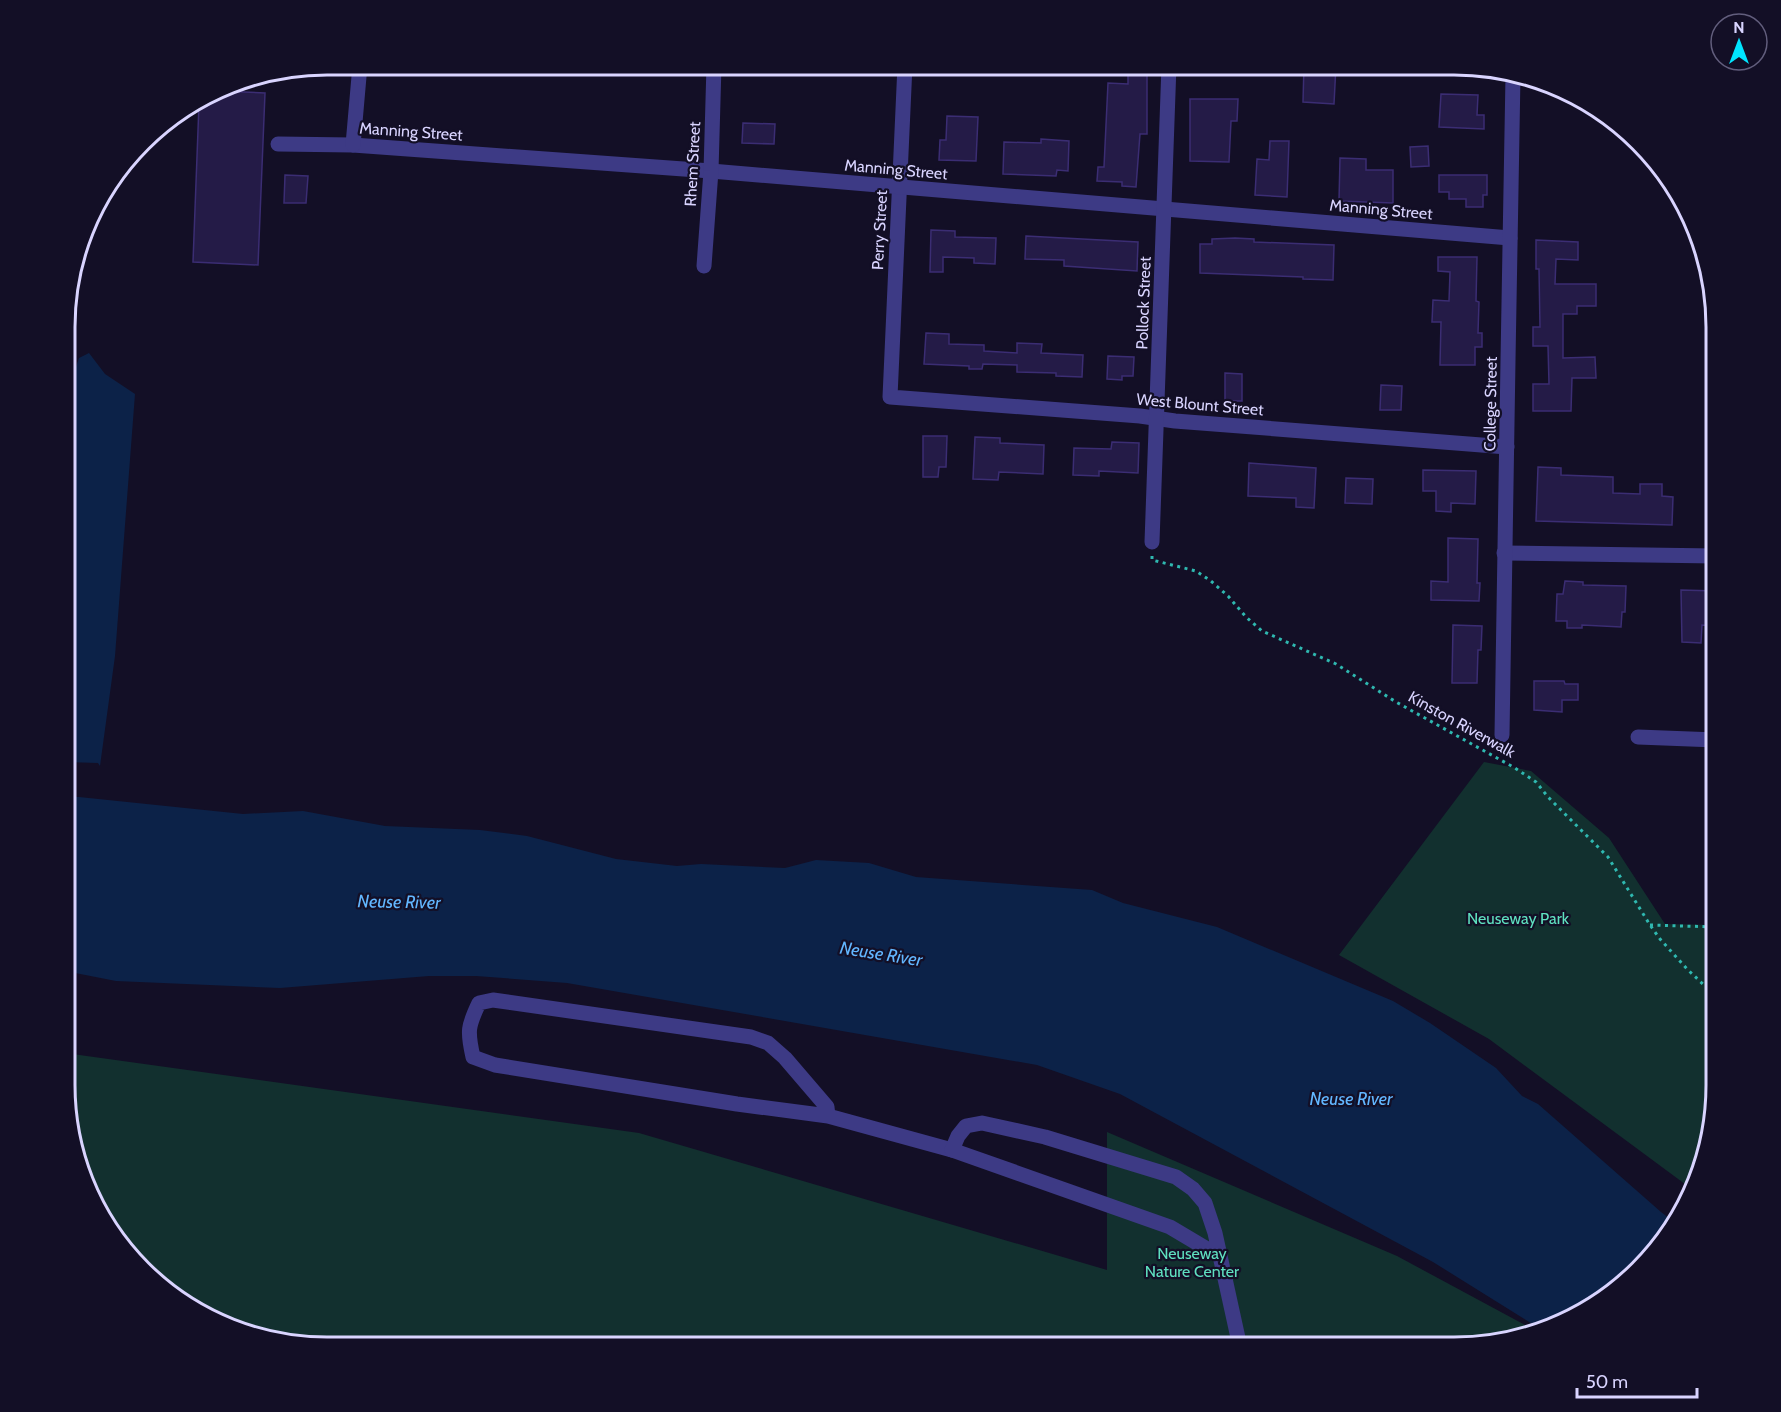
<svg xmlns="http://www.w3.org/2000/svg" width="1781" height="1412" viewBox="0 0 1781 1412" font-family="Cabin,sans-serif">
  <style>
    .green { fill: #12302f }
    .water { fill: #0c2248 }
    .building { fill: #241b47; stroke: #3b2d73; stroke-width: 1.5 }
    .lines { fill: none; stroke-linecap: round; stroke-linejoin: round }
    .path { stroke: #2fb8b0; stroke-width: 3; stroke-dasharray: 3 4.5; stroke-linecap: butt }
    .minor { stroke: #3d3a85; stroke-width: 15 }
    .labels { text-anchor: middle; stroke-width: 4.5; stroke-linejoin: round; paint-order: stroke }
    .street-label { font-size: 16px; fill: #d9d4ff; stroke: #130f26 }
    .park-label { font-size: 16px; fill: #5fe0c0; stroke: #130f26 }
    .water-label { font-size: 18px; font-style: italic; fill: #62b6ff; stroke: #130f26 }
    .rim { fill: none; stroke: #d9d4ff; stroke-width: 3 }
  </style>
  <rect width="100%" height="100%" fill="#130f26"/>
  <g class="green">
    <path d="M1484 762 1531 771 1609 838 1665 924 1716 925V1102L1696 1186 1693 1190 1489 1039 1339 955Z"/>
    <path d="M65 1053 639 1133 1107 1270V1132L1397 1256 1536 1331 1454 1347H311L227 1328 154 1282 92 1201 65 1102Z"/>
  </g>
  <g class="water">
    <path d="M89 353 105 374 135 394 115 656 100 766 98 763 66 762 67 386 73 376 79 358Z"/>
    <path d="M66 797H79L243 814 303 811 385 826 480 830 527 836 616 859 677 866 701 864 785 868 816 860 869 863 916 877 1092 890 1123 903 1217 927 1393 1001 1430 1023 1496 1068 1522 1096 1538 1104 1661 1212 1674 1222 1651 1258 1555 1327 1542 1330 1433 1262 1120 1094 1037 1065 567 983 476 976H429L280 988 116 981 65 971Z"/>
  </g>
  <g class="building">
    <path d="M1128 65H1147V134H1140L1136 187 1122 186V182L1097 181 1098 167H1104L1108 83 1128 84Z"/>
    <path d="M1304 65H1336L1334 104 1303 102Z"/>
    <path d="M220 91 265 93 258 265 193 262 199 104Z"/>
    <path d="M1441 94 1478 95 1477 115H1484V129L1439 127Z"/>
    <path d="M1190 99H1238L1237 121H1231L1229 162 1190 161Z"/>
    <path d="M947 116 978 117 976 161 939 160 940 140H946Z"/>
    <path d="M743 123 775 124 774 144 742 143Z"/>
    <path d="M1041 139 1069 141 1068 171 1057 170 1056 176 1003 174 1004 142 1041 143Z"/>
    <path d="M1270 141H1289L1287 197 1255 195 1257 159 1269 160Z"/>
    <path d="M1428 146 1429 166 1411 167 1410 147Z"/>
    <path d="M1340 158 1366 159V170H1393V203L1339 201Z"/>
    <path d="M285 175 308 176 306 203H284Z"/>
    <path d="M1439 175H1487V195H1483V207H1466V199H1449V192H1439Z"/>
    <path d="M931 230 955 231V237L996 238 995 264 974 263V258L943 257V272H930Z"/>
    <path d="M1026 236 1138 242 1137 271 1064 266V260L1025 259Z"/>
    <path d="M1235 238 1254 239V242L1334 245 1333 280 1303 279V277L1200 273V244H1212V239Z"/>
    <path d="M1536 240 1578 242V260L1556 259 1555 284H1596V306H1577V314H1563V358L1595 357 1596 378H1572L1571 411H1533V384H1549L1548 346H1533V327H1540L1539 269H1536Z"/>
    <path d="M1438 257H1477L1476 301 1479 302 1478 333H1482V347H1475V365H1440L1441 322H1432L1433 300 1449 301 1450 272 1438 271Z"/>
    <path d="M926 333 949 334V344L984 345V351L1017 353V343L1042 344 1041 353 1083 355 1082 377 1056 376V373L1017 372V365L983 364 982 369H969V366L924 364Z"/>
    <path d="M1108 356 1134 357 1133 376H1122V380L1107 379Z"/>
    <path d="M1225 373 1242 374V401H1225Z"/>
    <path d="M1381 385 1402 386 1401 410H1380Z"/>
    <path d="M923 436H947L946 467H939L938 477H923Z"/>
    <path d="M975 437 1000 438V443L1044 445 1043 474 999 472 998 480 973 479Z"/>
    <path d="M1112 442 1139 443 1138 473 1099 471V476L1073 475 1074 448 1111 449Z"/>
    <path d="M1249 463 1316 468 1314 508 1296 507V498L1248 496Z"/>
    <path d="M1538 467 1561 468V475L1613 477V493L1640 494V484H1662V496L1673 497 1672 525 1536 521Z"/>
    <path d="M1423 470 1476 471 1475 504 1451 503V512L1436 511V491H1423Z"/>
    <path d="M1346 478 1373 479 1372 504 1345 503Z"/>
    <path d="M1448 538 1478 539 1477 583H1480L1479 601 1431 600V581L1448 582Z"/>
    <path d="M1565 581 1583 582V585L1626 586 1625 612H1622L1621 627 1582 625V628H1567V621H1556L1557 594H1563Z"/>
    <path d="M1681 590 1716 591V626L1702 625 1701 643 1682 642Z"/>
    <path d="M1453 625 1482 626 1481 650H1478L1477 683H1452Z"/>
    <path d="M1534 681H1564L1565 684H1578V700H1562V712L1534 710Z"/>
  </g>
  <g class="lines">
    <g class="path">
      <path d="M1152 556V560L1196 571 1211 581 1228 596 1246 617 1262 631 1336 664 1396 702 1515 768 1536 782 1548 797 1608 857 1650 925 1660 939 1687 969 1706 987 1716 993"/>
      <path d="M1650 925 1716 927"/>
    </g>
    <g class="minor">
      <path d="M905 65 890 397 1140 416 1175 421 1507 447"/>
      <path d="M278 144 353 145 711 171 1510 238"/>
      <path d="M353 145 360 65"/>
      <path d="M704 266 711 171 714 65"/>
      <path d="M1152 542 1169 65"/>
      <path d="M1504 553 1716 556"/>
      <path d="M1502 735C1504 515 1510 295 1513 75"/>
      <path d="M1638 737 1716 740"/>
      <path d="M828 1116 827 1107 785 1058 768 1043 751 1037 493 1000 479 1003C468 1026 467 1031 473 1057L495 1065 737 1104 828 1116 952 1150"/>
      <path d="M1219 1250 1207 1249 1170 1227 952 1150 958 1136 966 1126 982 1123 1045 1137 1176 1177 1193 1189 1205 1203 1215 1233 1240 1347"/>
    </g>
  </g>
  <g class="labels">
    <g class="street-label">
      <text transform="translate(411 131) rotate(4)" y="6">Manning Street</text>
      <text transform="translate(692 164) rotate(-87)" y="6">Rhem Street</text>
      <text transform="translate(896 169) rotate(5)" y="6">Manning Street</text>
      <text transform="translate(1381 209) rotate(5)" y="6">Manning Street</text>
      <text transform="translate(879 230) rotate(-87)" y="6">Perry Street</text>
      <text transform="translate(1143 303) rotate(-88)" y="6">Pollock Street</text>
      <text transform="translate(1200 404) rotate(5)" y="6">West Blount Street</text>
      <text transform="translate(1490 404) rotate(-89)" y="6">College Street</text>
      <text transform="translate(1462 724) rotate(29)" y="6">Kinston Riverwalk</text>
    </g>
    <g class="park-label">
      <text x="1518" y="924">Neuseway Park</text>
      <text x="1192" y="1259">Neuseway<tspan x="1192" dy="18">Nature Center</tspan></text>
    </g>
    <g class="water-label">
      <text transform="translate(399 902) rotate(1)" y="6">Neuse River</text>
      <text transform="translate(881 954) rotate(9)" y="6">Neuse River</text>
      <text x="1351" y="1105">Neuse River</text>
    </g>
  </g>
  <path d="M0 0H1781V1412H0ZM327 75H1454A252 252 0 0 1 1706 327V1085A252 252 0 0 1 1454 1337H327A252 252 0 0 1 75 1085V327A252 252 0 0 1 327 75Z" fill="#130f26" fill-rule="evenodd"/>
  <path class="rim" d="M327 75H1454A252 252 0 0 1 1706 327V1085A252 252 0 0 1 1454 1337H327A252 252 0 0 1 75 1085V327A252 252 0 0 1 327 75Z"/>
  <g transform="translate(1739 42)"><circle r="28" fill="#130f26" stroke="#625e7d" stroke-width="1.5"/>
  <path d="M0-4.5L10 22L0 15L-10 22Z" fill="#00e5ff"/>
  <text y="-9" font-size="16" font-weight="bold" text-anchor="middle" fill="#d9d4ff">N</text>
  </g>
  <path d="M1577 1388v9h120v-9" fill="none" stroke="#d9d4ff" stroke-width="3"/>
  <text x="1586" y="1388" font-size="18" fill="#d9d4ff" stroke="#130f26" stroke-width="4.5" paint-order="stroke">50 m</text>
</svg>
